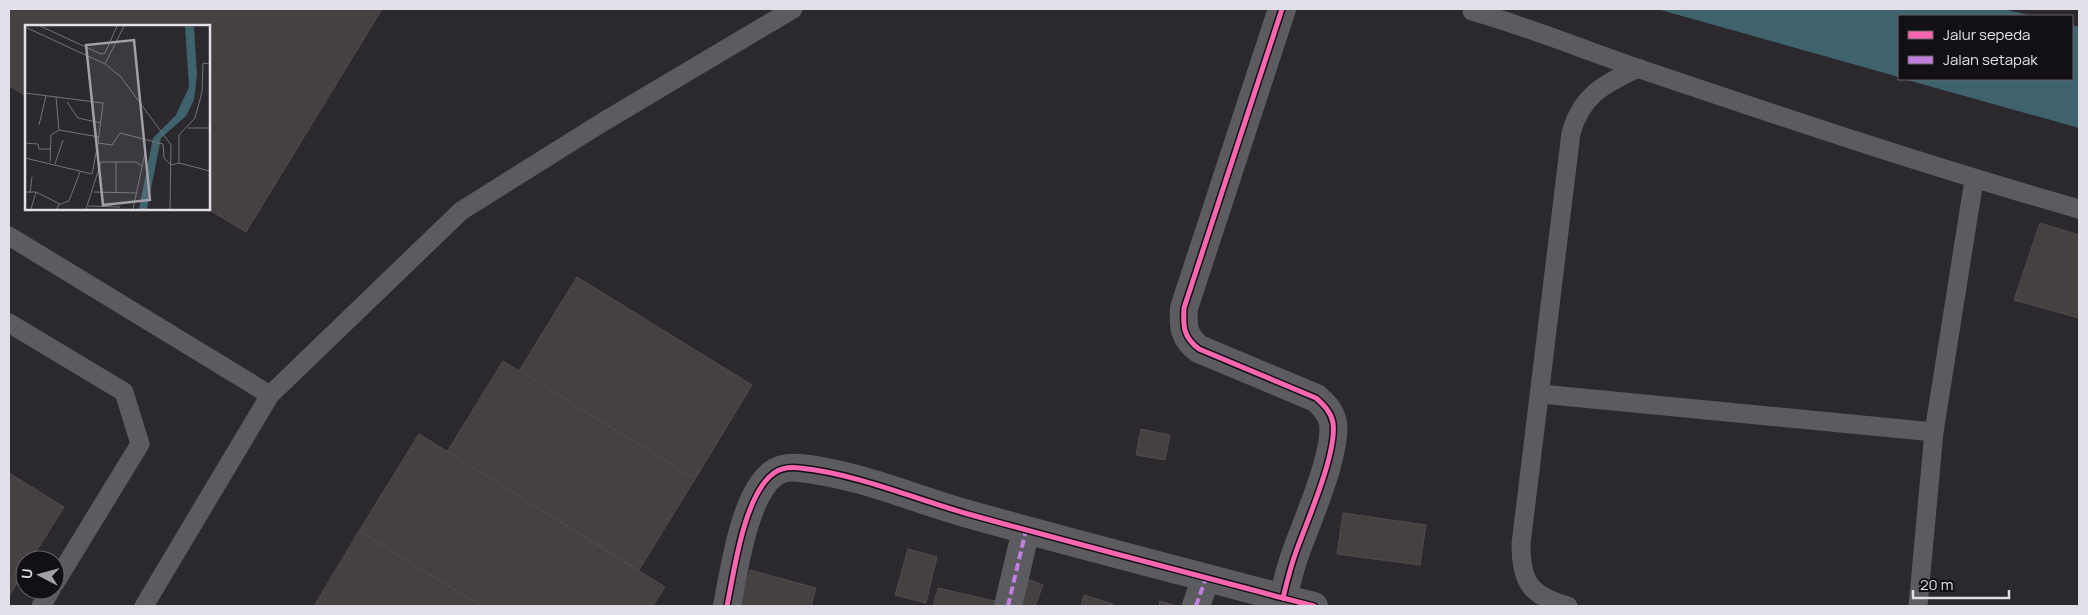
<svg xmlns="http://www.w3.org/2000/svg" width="2088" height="615" viewBox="0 0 2088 615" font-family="Manrope,sans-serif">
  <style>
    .water { fill: #3e636c }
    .building { fill: #464040; stroke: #504c4e }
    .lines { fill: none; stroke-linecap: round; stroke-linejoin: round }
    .lane { stroke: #5c5b5f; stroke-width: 19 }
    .street { stroke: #5c5b5f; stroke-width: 28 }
    .quiet { stroke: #c07fdc; stroke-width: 4; stroke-dasharray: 8 4; stroke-linecap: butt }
    .cycleway-casing { stroke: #120f15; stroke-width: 8 }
    .cycleway { stroke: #f766af; stroke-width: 5 }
    .inset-road { fill: none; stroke: #757178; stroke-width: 1 }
    .view { fill: #a39fa7; fill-opacity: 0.15; stroke: #a39fa7; stroke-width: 2.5 }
    .inset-edge { fill: none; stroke: #e3dfe8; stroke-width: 2.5 }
  </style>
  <rect width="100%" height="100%" fill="#2b282e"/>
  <g class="water">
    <path d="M1657 9H2003L2034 16H1899V77Z"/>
    <path d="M2072 25 2079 27V128L1904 79H2072Z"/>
  </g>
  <g class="building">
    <path d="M9 9H382L246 232 208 209 209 26H26V96L9 86Z"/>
    <path d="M2040 223 2079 235V318L2014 300Z"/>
    <path d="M577 277 752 385 695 479 519 371Z"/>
    <path d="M503 361 695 479 639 570 447 452Z"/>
    <path d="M1141 429 1170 435 1165 460 1136 455Z"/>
    <path d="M419 434 665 587 653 606H481L359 531Z"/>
    <path d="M9 473 64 507 31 560H25V570L9 596Z"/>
    <path d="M1343 513 1426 525 1420 565 1337 554Z"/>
    <path d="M359 531 481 606H314Z"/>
    <path d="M908 549 937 557 926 603 895 595Z"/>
    <path d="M750 570 816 588 811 606H740Z"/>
    <path d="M1020 576 1043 585 1035 606H1011Z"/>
    <path d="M938 588 999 602 998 606H933Z"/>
    <path d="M1084 595 1113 604 1112 606H1081Z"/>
    <path d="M1160 601 1178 606H1159Z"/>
  </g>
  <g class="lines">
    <g class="lane">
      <path d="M1472 11C1529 27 1584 50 1640 69 1785 118 1931 167 2079 209"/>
      <path d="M9 236 270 395"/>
      <path d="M9 323 124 392 140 444 55 583"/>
      <path d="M1541 394 1934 432"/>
      <path d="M41 606 51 590"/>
      <path d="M144 606 270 395 461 211 603 122 793 9"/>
      <path d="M1568 606C1530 596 1521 582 1521 544L1571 133C1582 94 1605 84 1638 68"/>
      <path d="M1918 606 1934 432 1974 180"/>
    </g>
    <g class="street">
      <path d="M1282 9 1184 308C1183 326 1183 337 1199 349L1316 398C1324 405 1331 412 1333 423 1337 453 1308 519 1297 549 1291 565 1287 581 1283 598L1314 606"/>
      <path d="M727 606C734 572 744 494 774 473 781 468 792 467 800 468 857 474 912 498 968 514 1072 543 1178 570 1283 598"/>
      <path d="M1008 606 1026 530"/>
      <path d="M1196 606 1206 578"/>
    </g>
    <g class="quiet">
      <path d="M1008 606 1026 530"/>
      <path d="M1196 606 1206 578"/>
    </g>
    <g class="cycleway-casing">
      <g id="cycleway">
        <path d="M1282 9 1184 308C1183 326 1183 337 1199 349L1316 398C1324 405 1331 412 1333 423 1337 453 1308 519 1297 549 1291 565 1287 581 1283 598L1314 606"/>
        <path d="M727 606C734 572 744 494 774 473 781 468 792 467 800 468 857 474 912 498 968 514 1072 543 1178 570 1283 598"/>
      </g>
    </g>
    <use href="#cycleway" class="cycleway"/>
  </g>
  <g transform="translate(25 25)">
    <rect width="185" height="185" fill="#2b282e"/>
    <path d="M160 1 169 2 172 50 169 75 161 91 136 113 122 184H114L128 113 151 90 164 62Z" fill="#3e636c"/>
    <path class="inset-road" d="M15 1 76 29 80 28 92 1M0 2 80 39 96 52 146 120 145 184M80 39 99 1M0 68 78 78 73 118M31 72 34 105M42 77 53 93 76 98M14 100 21 71M163 103H185M0 118 13 119 14 124H25M0 133 67 149 73 118 87 120 95 108 138 119 139 133 146 140M91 136V167M25 137 26 110 34 105 74 112M154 138V110L170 93 177 67 178 38 185 39M30 139 38 115M146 140 154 138 185 146M0 167H11L35 179M69 167 111 168M5 168 7 152M63 181 95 182M6 184 11 167M32 184 33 180 44 176 55 147M61 184 76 137H111L117 141M108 184 120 128"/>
    <path class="view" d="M109 15 125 175 78 180 61 20Z"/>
    <rect width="185" height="185" class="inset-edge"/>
  </g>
  <rect width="2088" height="615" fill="none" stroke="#e3dfe8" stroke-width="20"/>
  <rect x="1898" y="15" width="175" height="65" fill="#120f15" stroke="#666269"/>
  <rect x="1908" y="31" width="25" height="8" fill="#f766af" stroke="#666269"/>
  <text x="1943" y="40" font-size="15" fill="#e3dfe8">Jalur sepeda</text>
  <rect x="1908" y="56" width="25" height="8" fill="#c07fdc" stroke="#666269"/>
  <text x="1943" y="65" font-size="15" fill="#e3dfe8">Jalan setapak</text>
  <g transform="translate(40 575) rotate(276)"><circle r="24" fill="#120f15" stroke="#666269"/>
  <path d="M0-4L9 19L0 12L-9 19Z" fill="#a39fa7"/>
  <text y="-8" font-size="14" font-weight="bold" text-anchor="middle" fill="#e3dfe8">U</text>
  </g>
  <path d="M1913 590v8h96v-8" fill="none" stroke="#e3dfe8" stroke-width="2.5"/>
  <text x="1920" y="590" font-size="15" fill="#e3dfe8" stroke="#120f15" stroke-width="4" paint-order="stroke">20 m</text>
</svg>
